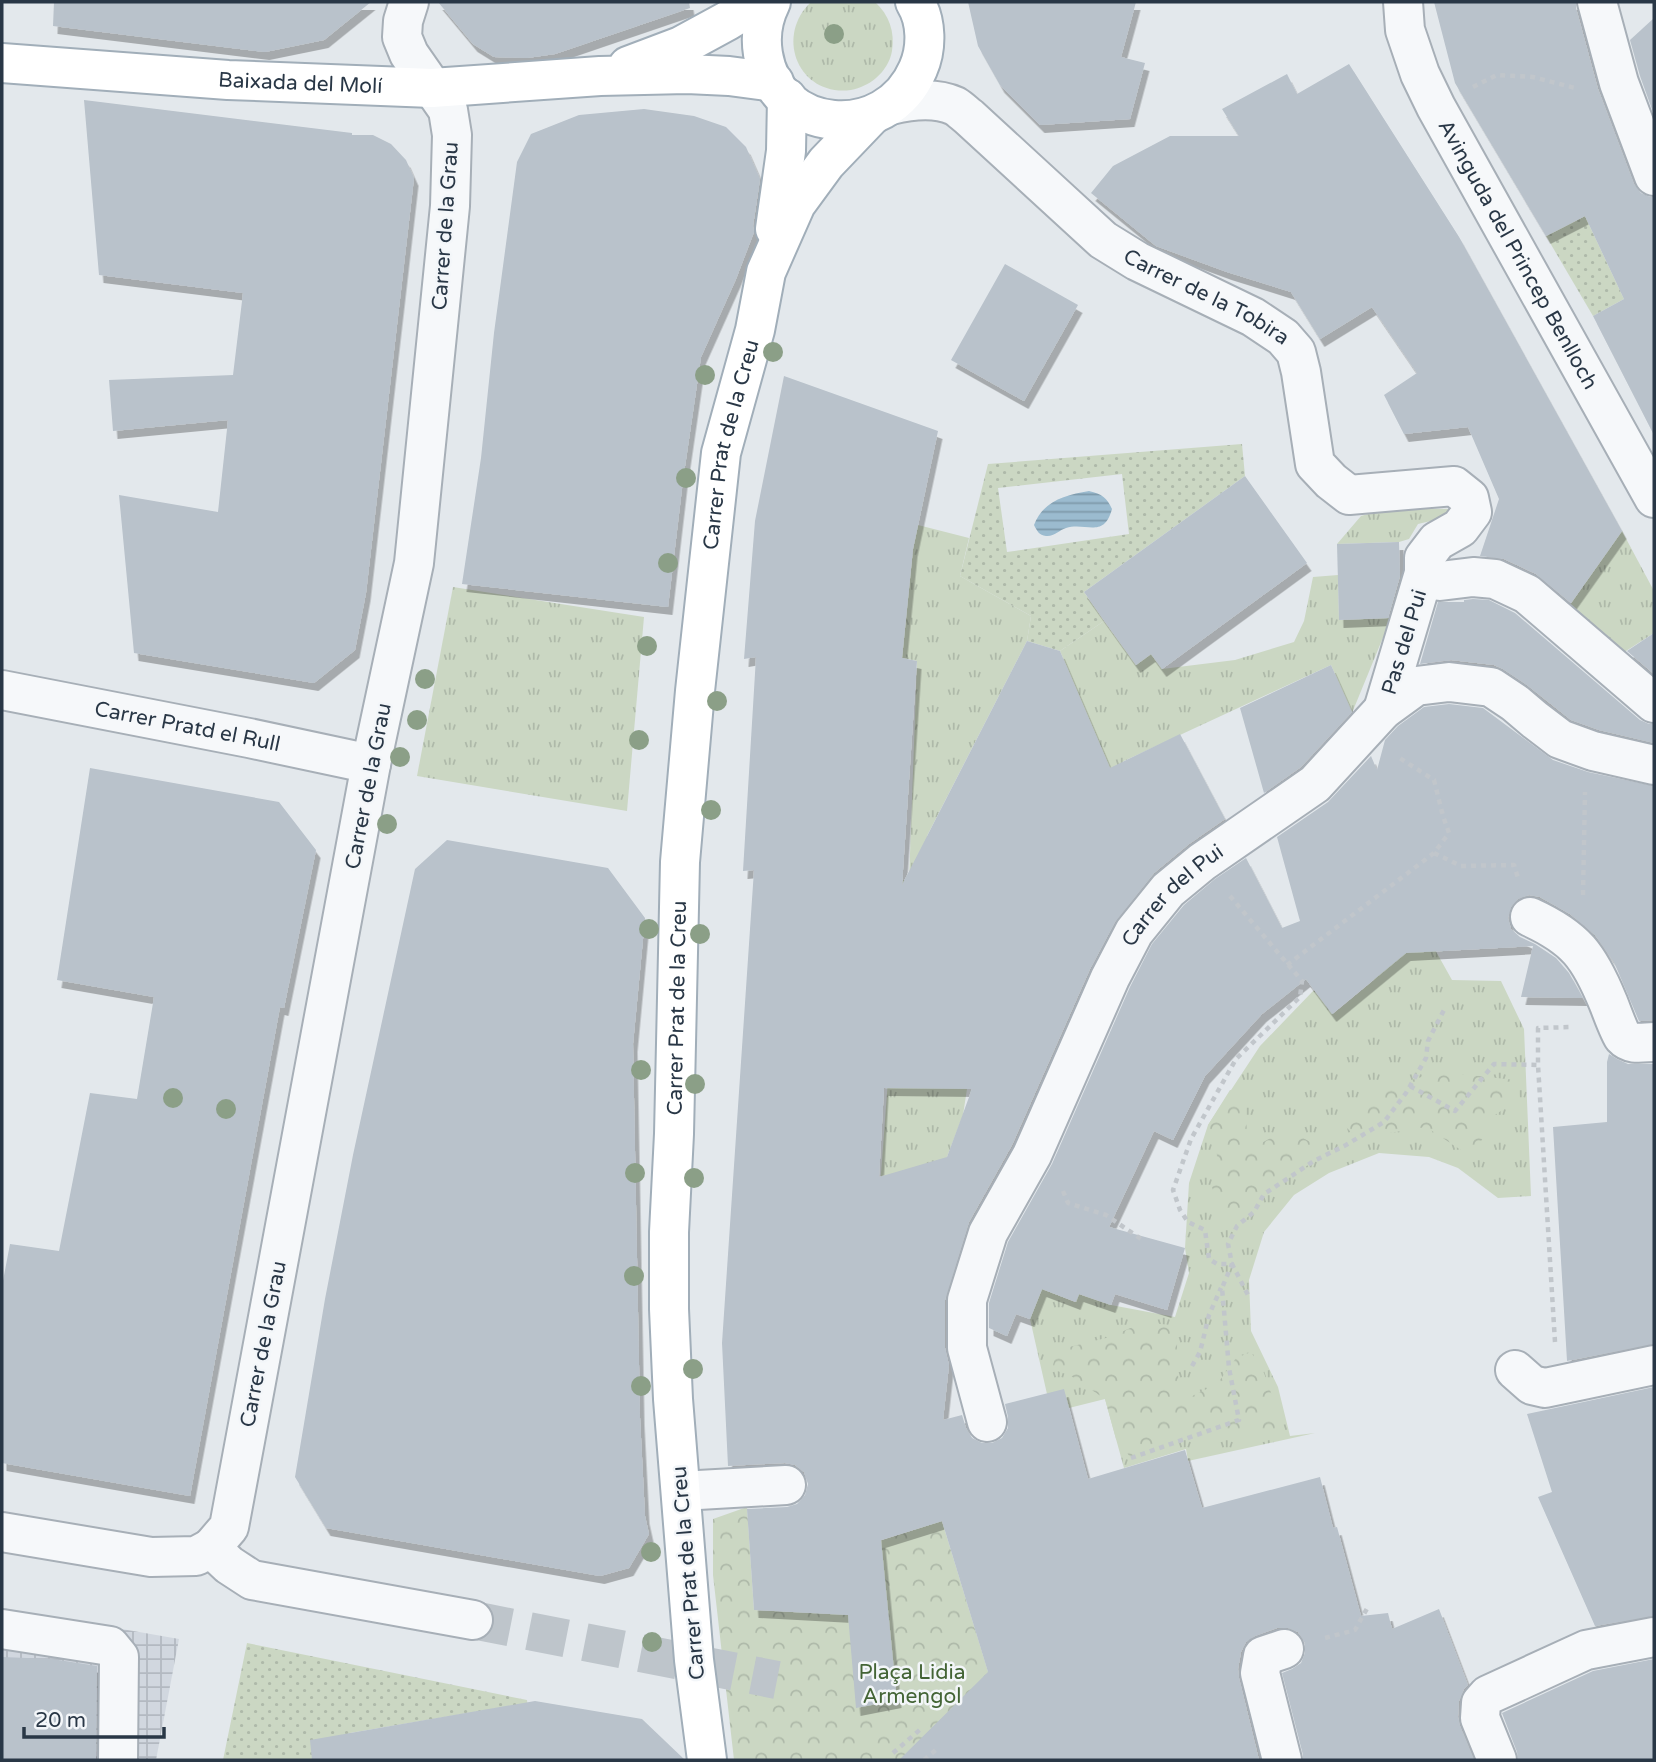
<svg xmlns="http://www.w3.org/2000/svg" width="1656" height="1762" viewBox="0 0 1656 1762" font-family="'Varela Round',sans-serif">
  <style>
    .industrial { fill: url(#industrial-grid) }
    .grass { fill: url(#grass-tufts) }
    .forest { fill: url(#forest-crowns) }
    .garden { fill: url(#garden-dots); fill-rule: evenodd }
    .water { fill: url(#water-rules) }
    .building { fill: #b9c2cb; fill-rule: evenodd; filter: url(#shadow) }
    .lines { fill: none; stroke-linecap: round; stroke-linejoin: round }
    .minor-tunnel { stroke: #bec5cb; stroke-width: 38; stroke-dasharray: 38 19; stroke-linecap: butt }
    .minor-casing { stroke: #a7afb7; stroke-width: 42 }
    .major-casing { stroke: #a1aeb9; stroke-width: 42 }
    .path { stroke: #c1c6cb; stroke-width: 4.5; stroke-dasharray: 5 5; stroke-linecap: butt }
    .minor { stroke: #f6f8fa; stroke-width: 38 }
    .major { stroke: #fff; stroke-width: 38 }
    .tree { fill: #8b9f87 }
    .labels { text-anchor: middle; stroke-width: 5; stroke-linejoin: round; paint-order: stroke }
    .street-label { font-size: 21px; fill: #293746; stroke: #f3f6f9 }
    .park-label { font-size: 21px; fill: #436435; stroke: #f3f6f9 }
  </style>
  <defs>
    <pattern id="industrial-grid" width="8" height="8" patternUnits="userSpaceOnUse" patternTransform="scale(1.75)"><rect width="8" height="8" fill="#d1d7df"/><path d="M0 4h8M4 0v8" fill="none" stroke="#b3b9c1"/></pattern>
    <pattern id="grass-tufts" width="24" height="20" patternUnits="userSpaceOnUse" patternTransform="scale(1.75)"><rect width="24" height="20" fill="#cbd7c3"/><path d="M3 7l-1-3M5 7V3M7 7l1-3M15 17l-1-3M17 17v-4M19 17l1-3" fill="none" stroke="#aeb9a9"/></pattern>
    <pattern id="forest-crowns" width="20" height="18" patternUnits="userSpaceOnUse" patternTransform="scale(1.75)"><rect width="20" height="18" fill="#cbd7c3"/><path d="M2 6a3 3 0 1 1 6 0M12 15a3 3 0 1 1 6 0" fill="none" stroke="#aeb9a9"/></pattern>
    <pattern id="garden-dots" width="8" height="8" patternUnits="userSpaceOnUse" patternTransform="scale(1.75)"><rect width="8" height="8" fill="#cbd7c3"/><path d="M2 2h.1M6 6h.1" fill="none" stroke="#aeb9a9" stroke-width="1.8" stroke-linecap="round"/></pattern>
    <pattern id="water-rules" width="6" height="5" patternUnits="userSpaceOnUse" patternTransform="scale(1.75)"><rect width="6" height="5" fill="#9bbbcf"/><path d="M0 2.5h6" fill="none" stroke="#7e99aa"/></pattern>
    <filter id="shadow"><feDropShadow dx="4.5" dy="8" stdDeviation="0" flood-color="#0004"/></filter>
  </defs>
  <rect width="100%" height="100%" fill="#e3e8ec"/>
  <path class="industrial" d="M2 1608 179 1639 156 1760H2Z"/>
  <g class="grass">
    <path d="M811 2H875C889 15 895 31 892 51 890 62 884 71 876 78 869 84 860 88 851 90 799 97 774 37 811 2Z"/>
    <path d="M1389 508 1453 509 1452 516 1418 524 1409 539 1399 542 1337 544 1361 516Z"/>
    <path d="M918 525 969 538 960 576 1031 616 1027 641 927 836 937 844 967 1089 963 1115 947 1157 876 1240 903 880 909 881 917 661 902 658 913 549Z"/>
    <path d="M1622 531 1654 591V633L1615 658 1565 612Z"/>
    <path d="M1338 575 1339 620 1391 618 1352 713 1331 665 1124 761 1112 773 1060 651 1104 621 1136 665 1151 654 1162 669 1235 660 1294 642 1304 621 1313 577Z"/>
    <path d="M453 587 644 617 627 811 417 776Z"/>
    <path d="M1429 939 1452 980 1501 981 1524 1029 1531 1196 1498 1198 1458 1168 1429 1157 1379 1153 1329 1173 1294 1195 1264 1232 1249 1280 1251 1331 1278 1387 1290 1436 1315 1433 1188 1461 1186 1449 1124 1468 1105 1399 1069 1408 1047 1394 1030 1319 1042 1289 1075 1302 1079 1294 1111 1305 1175 1317 1189 1273 1185 1248 1189 1183 1208 1125 1260 1046 1314 990 1333 1014 1374 980 1370 975Z"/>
  </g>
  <g class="forest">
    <path d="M1450 1064 1461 1074 1515 1080 1520 1098 1492 1117 1482 1140 1464 1152 1426 1127 1358 1138 1339 1121 1395 1085 1428 1075Z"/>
    <path d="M1230 1090 1244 1092 1247 1132 1256 1146 1287 1129 1312 1143 1314 1161 1269 1191 1254 1212 1237 1226 1219 1209 1212 1187 1217 1155 1208 1125Z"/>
    <path d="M1144 1322 1178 1326 1176 1368 1184 1400 1217 1384 1236 1358 1251 1352 1264 1373 1283 1427 1260 1437H1229L1197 1429 1131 1458 1116 1439 1105 1399 1071 1376 1052 1369 1057 1350 1110 1337Z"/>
    <path d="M747 1507 754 1610 876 1616 870 1544 942 1521 1015 1760H734L713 1575V1519Z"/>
  </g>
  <g class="garden">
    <path d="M1585 216 1624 299 1593 316 1546 236Z"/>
    <path d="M1242 444 1245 476 1084 592 1104 621 1060 651 1027 641 1031 616 960 576 988 464ZM1122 474 1129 534 1007 552 998 488Z"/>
    <path d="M247 1643 527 1700 533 1760H507L498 1708 350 1733 346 1760H223Z"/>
  </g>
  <path class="water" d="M1089 491C1102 494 1107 498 1112 509 1104 539 1086 522 1066 528 1059 530 1054 537 1046 536 1039 535 1037 531 1034 525 1043 501 1065 495 1089 491Z"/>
  <g class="building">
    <path d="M54 2H371L324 40 265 52 53 26Z"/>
    <path d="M438 2H689L690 8 555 54 527 58 494 57 473 44Z"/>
    <path d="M968 2H1136L1121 57 1145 63 1130 119 1040 125 1000 85 978 46Z"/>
    <path d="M1434 2H1576V8L1598 89 1634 184 1641 193 1650 197H1654V435L1593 316 1624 299 1585 216 1546 236 1455 83Z"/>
    <path d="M1654 18V115L1640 76 1630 40Z"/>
    <path d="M1349 64 1459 237 1622 531 1571 603 1536 574 1504 559 1480 556 1499 499 1468 427 1404 434 1384 395 1417 373 1372 307 1320 339 1291 292 1227 272 1156 246 1091 193 1113 166 1170 136H1239L1222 109 1287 74 1297 94Z"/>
    <path d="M84 100 352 133V135H373L391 144 406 160 414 178 366 593 355 650 314 683 134 653 119 495 218 512 228 420 113 431 109 380 233 375 243 293 99 275Z"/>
    <path d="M644 109 694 116 726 127 746 147 760 179 753 226 754 232 736 279 701 357 683 480 668 607 462 584 481 458 494 333 517 162 531 134 579 115Z"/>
    <path d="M1005 264 1078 305 1024 401 951 360Z"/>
    <path d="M784 376 938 431 913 549 902 658 917 661 902 885 1027 641 1060 651 1110 768 1180 734 1225 819 1189 844 1154 873 1115 922 1090 969 1012 1145 969 1222 945 1300V1348L949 1365 943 1420 962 1415 966 1428 972 1438 982 1443H992L1002 1438 1008 1428V1417L1005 1404 1064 1389 1088 1479 1185 1450 1202 1508 1320 1477 1333 1528 1337 1527 1361 1616 1388 1613 1392 1629 1439 1609 1468 1685 1464 1689 1459 1701 1458 1717 1460 1726 1474 1760H1303V1755L1282 1673 1292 1669 1301 1663 1305 1653V1643L1298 1632 1288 1628H1277L1255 1636 1246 1642 1241 1652 1238 1669 1239 1678 1259 1760H899L988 1672 942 1521 881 1540 897 1700 856 1708 848 1615 754 1610 747 1509 787 1507 797 1504 805 1495 808 1484 804 1472 795 1465 785 1463 728 1466 722 1343 754 870 743 871 756 657 744 659 755 521ZM884 1088 972 1089 947 1157 879 1177Z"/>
    <path d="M1245 476 1307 563 1162 669 1151 654 1136 665 1084 592Z"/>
    <path d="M1399 542 1400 576 1388 618 1339 620 1337 544Z"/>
    <path d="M1473 599 1489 600 1515 613 1640 720 1649 724H1654V743L1599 730 1571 720 1527 685 1503 669 1494 665 1451 660 1420 664 1438 602H1464V600Z"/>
    <path d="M1654 633V674L1627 651Z"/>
    <path d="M1331 665 1352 712 1301 767 1264 793 1240 708Z"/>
    <path d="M1449 704 1483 708 1553 760 1588 772 1654 786V1020L1639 1021 1614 962 1595 935 1570 914 1540 897 1529 895 1518 899 1511 907 1508 918 1511 929 1520 937 1535 944 1556 958 1569 973 1583 998 1521 997 1533 946 1406 953 1332 1014 1306 979 1262 1014 1205 1076 1173 1140 1154 1131 1109 1227 1185 1248 1167 1310 1115 1294 1111 1305 1079 1294 1076 1302 1042 1289 1030 1319 1016 1314 1007 1336 989 1328V1303L1008 1242 1052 1164 1130 987 1152 944 1184 905 1215 879 1246 858 1282 928 1300 921 1277 837 1328 802 1371 756 1377 770 1385 740 1398 726 1424 707Z"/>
    <path d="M90 768 279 802 316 850 284 1008 280 1007 190 1496 2 1463V1286L10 1244 59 1251 90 1093 137 1099 154 997 57 980Z"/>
    <path d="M447 840 608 868 645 918 633 1044 640 1418 645 1516 649 1534 629 1568 600 1576 326 1528 295 1477 325 1299 353 1155 415 869Z"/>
    <path d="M1609 1054 1617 1059 1628 1064H1654V1344L1567 1361 1553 1127 1607 1122V1062Z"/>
    <path d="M1654 1387V1616L1595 1626 1538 1497 1552 1492 1527 1414Z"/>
    <path d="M2 1657 52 1659 97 1666 96 1760H2Z"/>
    <path d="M1654 1659V1760H1518L1517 1752 1502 1713 1593 1671Z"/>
    <path d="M535 1701 642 1719 685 1760H312L310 1740Z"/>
  </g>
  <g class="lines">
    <path class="minor-tunnel" d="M473 1620 777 1680"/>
    <g class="minor-casing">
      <g id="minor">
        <path d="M409 2 403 21 402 37 409 54 448 110 452 135 450 206 414 563 371 764 229 1527 211 1548 229 1565 252 1580 473 1620"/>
        <path id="s1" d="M1403 2 1405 30 1420 74 1436 107 1654 498"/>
        <path d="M1597 2 1619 83 1654 176"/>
        <path id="s2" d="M891 105C911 100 935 97 955 106 960 109 965 114 969 117L1103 240 1137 261 1253 317 1283 337 1296 352 1301 372 1315 464 1331 481 1349 495 1454 486 1469 498 1472 512 1460 528 1437 541 1424 558V573L1383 710"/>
        <path d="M1424 573 1440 581 1473 577 1495 579 1527 594 1654 703"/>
        <path id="s3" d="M2 690 249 738 371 764"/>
        <path d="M1530 917C1576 938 1589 956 1608 1002 1611 1009 1619 1032 1623 1037 1631 1046 1644 1042 1654 1042"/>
        <path d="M1515 1370 1532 1385 1545 1388 1654 1365"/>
        <path id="s4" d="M987 1422 967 1348V1300L988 1233 1032 1155 1110 978 1134 932 1168 890 1202 862 1315 784 1383 710 1416 686 1449 682 1491 687 1515 703 1535 720 1560 739 1593 751 1654 765"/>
        <path d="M681 1491 786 1485"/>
        <path d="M2 1532 151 1557 196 1556 211 1548"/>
        <path d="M2 1629 110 1646 119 1657 118 1760"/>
        <path d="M1282 1760 1260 1673 1263 1656 1284 1649"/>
        <path d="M1497 1760 1480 1718 1481 1703 1488 1695 1586 1650 1654 1637"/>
      </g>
    </g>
    <g class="major-casing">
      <g id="major">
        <path d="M771 2C763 18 760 36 763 54 776 135 886 144 918 69 927 49 927 21 915 2"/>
        <path id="s5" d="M2 63 228 80 432 88 600 76 687 74 729 76 774 82"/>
        <path d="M628 66 681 46 727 21 758 2"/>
        <path d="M775 229 786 151 787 98"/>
        <path id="s6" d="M707 1760 694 1660 673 1399 669 1309V1232L674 1134 680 862 695 691 721 453 755 330 766 272 796 204 826 163 871 116"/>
      </g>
    </g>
    <g class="path">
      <path d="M1473 87 1497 75 1533 77 1575 88"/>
      <path d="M1434 853 1461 866 1514 865 1518 878"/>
      <path d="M1583 895 1585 792"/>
      <path d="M1230 896 1302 981 1300 997 1236 1059 1191 1139 1173 1190 1180 1210 1188 1222 1205 1230 1209 1259 1217 1264H1232L1250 1299"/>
      <path d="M1287 965 1434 853 1449 833 1443 816 1434 780 1398 757"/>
      <path d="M1410 1086 1455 1111 1494 1064 1538 1065"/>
      <path d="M1063 1191 1068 1203 1106 1215 1141 1239"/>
      <path d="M1555 1342 1538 1065V1028L1572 1027"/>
      <path d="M1192 1366 1200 1352 1209 1315 1221 1288"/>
      <path d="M1131 1458 1239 1420 1229 1368 1222 1288 1232 1264 1228 1244 1237 1226 1254 1212 1264 1194 1314 1161 1346 1145 1384 1122 1406 1093 1426 1058 1428 1041 1444 1010"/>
      <path d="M1325 1638 1355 1630 1369 1605"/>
      <path d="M893 1753 923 1727"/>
      <path d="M924 1760 937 1749"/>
    </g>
    <use href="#minor" class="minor"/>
    <use href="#major" class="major"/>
  </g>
  <g class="tree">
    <circle cx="834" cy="34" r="10"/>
    <circle cx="773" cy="352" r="10"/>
    <circle cx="705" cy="375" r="10"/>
    <circle cx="686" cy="478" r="10"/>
    <circle cx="668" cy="563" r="10"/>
    <circle cx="647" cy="646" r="10"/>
    <circle cx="425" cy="679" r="10"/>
    <circle cx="717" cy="701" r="10"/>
    <circle cx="417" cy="720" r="10"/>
    <circle cx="639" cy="740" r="10"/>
    <circle cx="400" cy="757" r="10"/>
    <circle cx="711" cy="810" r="10"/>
    <circle cx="387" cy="824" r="10"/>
    <circle cx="649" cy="929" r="10"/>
    <circle cx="700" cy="934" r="10"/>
    <circle cx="641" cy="1070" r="10"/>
    <circle cx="695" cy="1084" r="10"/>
    <circle cx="173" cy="1098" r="10"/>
    <circle cx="226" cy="1109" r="10"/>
    <circle cx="635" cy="1173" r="10"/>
    <circle cx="694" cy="1178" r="10"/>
    <circle cx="634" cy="1276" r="10"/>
    <circle cx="693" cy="1369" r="10"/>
    <circle cx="641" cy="1386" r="10"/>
    <circle cx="651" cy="1552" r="10"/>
    <circle cx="652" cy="1642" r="10"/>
  </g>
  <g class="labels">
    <g class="street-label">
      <text dy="7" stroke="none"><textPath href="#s5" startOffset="299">Baixada del Molí</textPath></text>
      <text transform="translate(445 226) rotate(-86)" y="7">Carrer de la Grau</text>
      <text dy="7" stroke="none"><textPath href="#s1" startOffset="280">Avinguda del Princep Benlloch</textPath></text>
      <text dy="7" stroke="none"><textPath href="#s2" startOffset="383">Carrer de la Tobira</textPath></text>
      <text dy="7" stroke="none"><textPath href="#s6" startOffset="1321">Carrer Prat de la Creu</textPath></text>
      <text transform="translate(1404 642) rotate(-73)" y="7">Pas del Pui</text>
      <text dy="7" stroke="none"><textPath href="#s3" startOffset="189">Carrer Pratd el Rull</textPath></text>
      <text transform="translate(368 786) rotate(-79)" y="7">Carrer de la Grau</text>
      <text dy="7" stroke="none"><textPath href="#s4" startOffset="583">Carrer del Pui</textPath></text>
      <text dy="7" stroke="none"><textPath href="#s6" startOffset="754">Carrer Prat de la Creu</textPath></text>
      <text transform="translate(263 1344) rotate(-79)" y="7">Carrer de la Grau</text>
      <text transform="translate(688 1573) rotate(-95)" y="7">Carrer Prat de la Creu</text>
    </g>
    <g class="park-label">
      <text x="912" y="1679">Plaça Lidia<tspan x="912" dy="24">Armengol</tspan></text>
    </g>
  </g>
  <rect width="1656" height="1762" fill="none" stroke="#293746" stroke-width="7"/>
  <path d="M24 1727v10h140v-10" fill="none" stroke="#293746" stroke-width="3.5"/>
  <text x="35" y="1727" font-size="21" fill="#293746" stroke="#f3f6f9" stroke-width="5" paint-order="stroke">20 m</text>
</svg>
